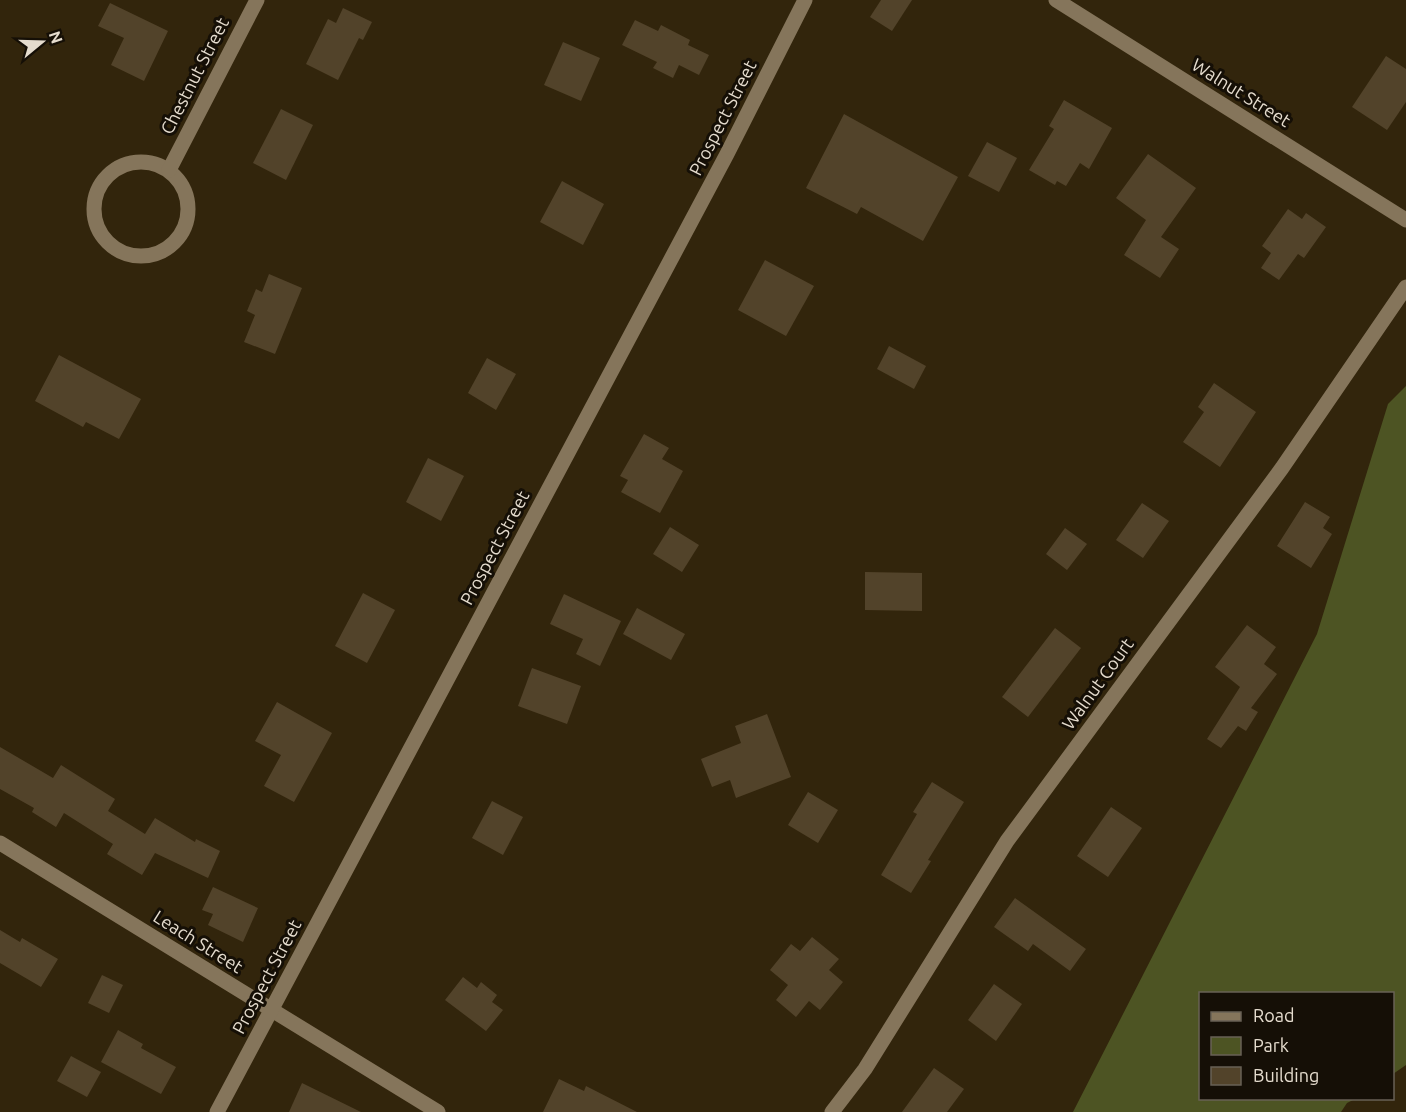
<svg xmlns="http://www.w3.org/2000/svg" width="1406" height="1112" viewBox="0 0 1406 1112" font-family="Ubuntu,sans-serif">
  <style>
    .green { fill: #4d5423 }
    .building { fill: #52432a }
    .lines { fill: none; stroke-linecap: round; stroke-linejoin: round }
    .street { stroke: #85755b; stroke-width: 15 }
    .secondary { stroke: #85755b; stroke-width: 15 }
    .labels { text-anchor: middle; stroke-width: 6; stroke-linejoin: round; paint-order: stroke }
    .street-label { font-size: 18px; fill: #e5dcce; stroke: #150f06 }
  </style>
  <rect width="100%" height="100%" fill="#32250c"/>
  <path class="green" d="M1406 386V1065L1393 1074 1392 994H1200V1098L1355 1099 1347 1103 1341 1112H1073L1317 634 1388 404Z"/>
  <g class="building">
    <path d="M881 0H912L892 31 870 17Z"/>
    <path d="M110 3 168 31 144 81 111 65 124 38 98 26Z"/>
    <path d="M343 8 372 22 363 40 359 38 338 80 306 64 328 19 336 23Z"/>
    <path d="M635 20 658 31 661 25 690 40 688 45 709 55 699 75 679 65 673 78 653 68 657 62 622 45Z"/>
    <path d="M563 42 600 58 581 101 544 85Z"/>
    <path d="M1386 56 1406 69V102L1387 130 1352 107Z"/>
    <path d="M1064 100 1112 128 1089 169 1080 163 1066 186 1057 181 1055 185 1029 170 1054 129 1049 126Z"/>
    <path d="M281 109 313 125 286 180 253 163Z"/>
    <path d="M844 114 958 177 923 241 861 207 857 214 806 188Z"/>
    <path d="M987 142 1017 158 999 192 968 176Z"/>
    <path d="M1148 154 1196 188 1161 237 1179 249 1160 278 1124 255 1146 220 1116 198Z"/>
    <path d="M562 181 604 204 583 245 540 222Z"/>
    <path d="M1288 209 1302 219 1306 213 1326 227 1304 258 1298 254 1279 280 1261 268 1271 253 1262 246Z"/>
    <path d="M765 260 814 286 786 336 738 310Z"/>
    <path d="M269 274 302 288 275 354 244 342 255 315 247 311 256 289 262 292Z"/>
    <path d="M889 346 926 366 914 389 877 369Z"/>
    <path d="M59 355 141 399 119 439 86 422 83 427 35 401Z"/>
    <path d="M487 358 516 374 496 410 468 393Z"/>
    <path d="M1214 383 1256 412 1220 467 1183 442 1204 412 1198 407Z"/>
    <path d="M644 434 669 448 662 459 683 471 660 513 621 492 628 480 620 476Z"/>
    <path d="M428 458 464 476 441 521 406 502Z"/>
    <path d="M1305 502 1330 517 1323 528 1332 534 1311 568 1277 546Z"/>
    <path d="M1142 503 1169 521 1143 558 1116 540Z"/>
    <path d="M670 527 699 545 682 572 653 554Z"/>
    <path d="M1065 528 1087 544 1067 570 1046 554Z"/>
    <path d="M865 572 922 573V611L865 610Z"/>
    <path d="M363 593 395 610 367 663 335 646Z"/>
    <path d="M564 594 621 621 600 666 576 654 583 639 550 624Z"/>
    <path d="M637 608 685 634 671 660 623 634Z"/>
    <path d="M1247 625 1276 647 1264 664 1277 674 1251 708 1258 712 1246 731 1238 726 1221 748 1207 739 1240 687 1215 667Z"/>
    <path d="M1055 628 1081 648 1028 717 1002 697Z"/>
    <path d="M532 668 581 686 567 724 518 706Z"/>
    <path d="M277 702 332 733 294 802 264 786 281 755 255 741Z"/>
    <path d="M767 714 791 777 736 798 730 780 712 787 701 759 741 743 735 726Z"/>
    <path d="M0 747 53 778 61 765 115 799 108 811 145 834 155 818 195 842 196 839 220 851 208 878 155 853 142 875 107 854 113 844 64 813 56 827 32 812 34 808 0 789Z"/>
    <path d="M932 782 964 802 928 860 931 861 911 893 881 875 917 814 913 812Z"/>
    <path d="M808 792 838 810 818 843 788 825Z"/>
    <path d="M492 801 523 817 503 855 472 838Z"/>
    <path d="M1111 807 1142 828 1108 877 1077 856Z"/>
    <path d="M213 887 258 908 243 942 208 925 213 914 202 910Z"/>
    <path d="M1015 898 1086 949 1070 971 1033 944 1028 951 994 927Z"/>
    <path d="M0 930 20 942 22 938 58 959 41 987 0 963Z"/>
    <path d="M812 937 839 959 829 970 843 982 820 1010 809 1001 796 1017 776 1000 788 985 770 970 791 944 800 951Z"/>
    <path d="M102 975 123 985 109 1013 88 1003Z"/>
    <path d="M463 977 477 988 481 982 497 995 492 1002 503 1010 486 1031 445 1000Z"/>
    <path d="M994 984 1022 1004 996 1041 968 1020Z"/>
    <path d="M118 1030 143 1044 141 1048 176 1067 161 1094 101 1062Z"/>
    <path d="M71 1056 101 1072 87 1097 57 1081Z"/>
    <path d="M934 1068 964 1089 947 1112H902Z"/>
    <path d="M559 1079 584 1091 586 1086 637 1112H543Z"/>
    <path d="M302 1083 361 1112H289Z"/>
  </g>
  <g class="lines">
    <g class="street">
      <circle cx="141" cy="209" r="47"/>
      <path d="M169 170 257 0"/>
      <path d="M0 843 438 1112"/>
      <path d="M832 1112 865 1069 1007 841 1282 468 1406 287"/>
    </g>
    <g class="secondary">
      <path d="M1056 0 1406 220"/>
      <path d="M217 1112 727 154 805 0"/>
    </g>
  </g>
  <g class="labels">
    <g class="street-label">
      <text transform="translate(195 76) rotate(-63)" y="6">Chestnut Street</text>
      <text transform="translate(1241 93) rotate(32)" y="6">Walnut Street</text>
      <text transform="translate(723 118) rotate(-63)" y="6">Prospect Street</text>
      <text transform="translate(495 548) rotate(-62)" y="6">Prospect Street</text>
      <text transform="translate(1098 684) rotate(-54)" y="6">Walnut Court</text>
      <text transform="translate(198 942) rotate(32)" y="6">Leach Street</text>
      <text transform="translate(267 977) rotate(-62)" y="6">Prospect Street</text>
    </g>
  </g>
  <rect x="1199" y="992" width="195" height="108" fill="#150f06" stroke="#686156" stroke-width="1.5"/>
  <rect x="1211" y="1012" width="30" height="9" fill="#85755b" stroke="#686156" stroke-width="1.5"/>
  <text x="1253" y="1022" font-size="18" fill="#e5dcce">Road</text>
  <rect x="1211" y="1037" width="30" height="18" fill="#4d5423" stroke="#686156" stroke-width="1.5"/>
  <text x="1253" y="1052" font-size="18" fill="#e5dcce">Park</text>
  <rect x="1211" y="1067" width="30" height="18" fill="#52432a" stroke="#686156" stroke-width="1.5"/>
  <text x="1253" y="1082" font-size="18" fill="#e5dcce">Building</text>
  <g transform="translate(42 42) rotate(71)" stroke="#150f06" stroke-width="4.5" paint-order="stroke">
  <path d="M0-4.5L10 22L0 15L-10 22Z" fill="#e5dcce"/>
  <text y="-9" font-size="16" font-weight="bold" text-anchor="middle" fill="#e5dcce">N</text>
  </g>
</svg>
